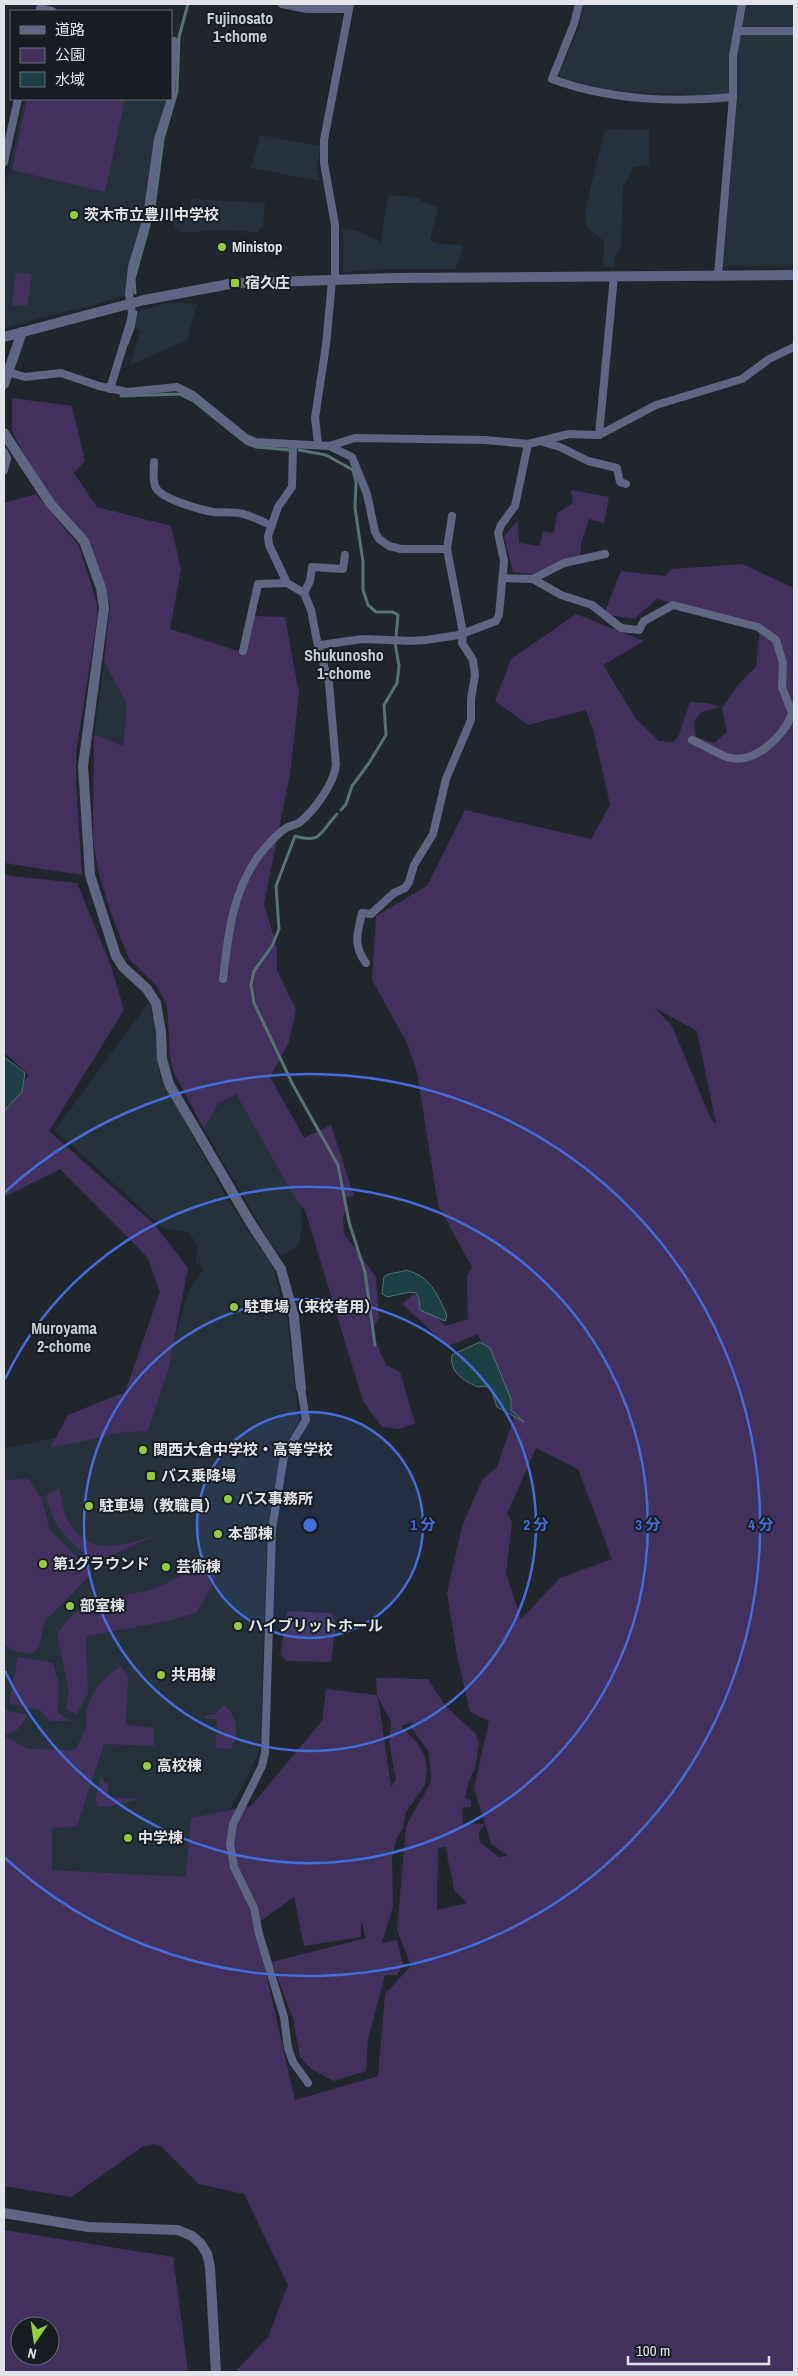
<svg xmlns="http://www.w3.org/2000/svg" width="798" height="2376" viewBox="0 0 798 2376" font-family="'Archivo Narrow','Noto Sans JP',sans-serif">
  <style>
    .built { fill: #27313b }
    .green { fill: #43315d; fill-rule: evenodd }
    .water { fill: #1c4043; stroke: #577174 }
    .lines { fill: none; stroke-linecap: round; stroke-linejoin: round }
    .stream { stroke: #577174; stroke-width: 3 }
    .minor { stroke: #606582; stroke-width: 8 }
    .tertiary { stroke: #606582; stroke-width: 10 }
    .ring { fill: none; stroke: #446cdb; stroke-width: 2.5 }
    .poi-dot { fill: #93cc3d; stroke: #181d23; stroke-width: 2 }
    .labels { text-anchor: middle; stroke-width: 4; stroke-linejoin: round; paint-order: stroke }
    .poi-label { font-size: 15px; font-weight: bold; fill: #e1e4e8; stroke: #181d23; text-anchor: start }
    .neighbourhood-label { font-size: 16px; font-weight: bold; fill: #c8ced6; stroke: #181d23 }
    .centre { fill: #446cdb; stroke: #181d23; stroke-width: 2.5 }
    .ring-label { font-size: 15px; text-anchor: middle; font-weight: bold; fill: #446cdb; stroke: #181d23; stroke-width: 4; stroke-linejoin: round; paint-order: stroke }
  </style>
  <rect width="100%" height="100%" fill="#21262c"/>
  <g class="built">
    <path d="M584 4H794V266H723L737 97 611 91 562 78 559 74 578 31Z"/>
    <path d="M25 99H167L157 128 146 203 141 227 133 248 125 296 4 328V190Z"/>
    <path d="M605 129 649 130V165L634 167 623 187 621 247 614 260 615 267H603L604 241 587 227 585 210Z"/>
    <path d="M260 135 321 146 316 168 320 181 251 168Z"/>
    <path d="M388 195 421 198V201L438 207 430 240 438 244 463 245 456 269H385L343 272 344 243 342 229 356 230 381 242Z"/>
    <path d="M191 199 265 203 263 227 257 232 217 230 181 233 175 229 174 221 184 223 185 209 190 210Z"/>
    <path d="M172 302 197 304 187 340 130 365 140 331 134 327 138 311Z"/>
    <path d="M104 662 127 704 123 746 94 734Z"/>
    <path d="M149 1002 156 1030 159 1074 230 1204 273 1267 288 1324 299 1420 281 1453 267 1528 260 1750 240 1791 179 1899 25 1886 4 1836V1448L150 1420 189 1290 204 1269 196 1263 197 1244 189 1233 163 1228 55 1130Z"/>
    <path d="M236 1094 301 1206 302 1228 298 1245 281 1256 270 1242 204 1129 218 1104Z"/>
  </g>
  <g class="green">
    <path d="M27 99H125L105 192 12 170Z"/>
    <path d="M16 272 32 274 27 307 12 305Z"/>
    <path d="M12 398 72 406 85 461 74 473 97 507 171 526 181 569 170 629 244 653 254 616 285 617 299 693 290 774 264 904 277 948V970L296 1010 289 1042 270 1077 304 1138 331 1125 354 1196 347 1197 343 1221 344 1234 376 1277 379 1318 371 1331 386 1365 400 1372 415 1423 400 1429 382 1427 363 1401 305 1210 298 1203 236 1094 218 1104 204 1129 174 1073 170 1056 167 1006 157 986 129 959 112 916 98 871 93 839 94 734 123 746 127 704 104 662 110 605 88 538 40 484 12 431Z"/>
    <path d="M571 490 609 497 604 523 589 519 581 543 580 557 537 575 513 572 504 536 518 520 519 543 540 546 543 531 554 533 557 513 573 503Z"/>
    <path d="M36 494 79 546 97 604V619L76 753V784L82 875 4 863V503Z"/>
    <path d="M742 564 794 588V2372H235L268 2337 288 2285 244 2194 199 2184 162 2147 154 2144 142 2147 71 2197 4 2186V1736L28 1749 75 1750 86 1729V1711L95 1689 108 1675 121 1666 128 1676 126 1725 153 1728 154 1746 104 1744 77 1826 52 1828V1870L186 1877 191 1818 251 1806 322 1721 326 1689 377 1695 376 1678C394 1676 410 1680 428 1679L446 1707 475 1733 479 1743 475 1770 469 1780 465 1798 471 1801V1807L462 1808 463 1824H485L474 1788 489 1721 470 1712 457 1655 447 1593 462 1527 482 1480 497 1467 514 1417 478 1334 448 1346 402 1304 414 1294 445 1326 468 1319 467 1276 472 1267 438 1205 417 1072 407 1043 372 980 376 916 427 886 465 810 591 839 610 805 594 733 586 710 528 725 495 701 511 659 576 614 644 641 603 665 636 719 659 741 674 742 679 735 690 702 707 703 720 707 701 712 694 721 696 737 714 743 727 732 722 708 738 685 756 667 760 626 657 599 634 619 604 614 621 571 665 576 672 569ZM655 1008 697 1031 716 1124 711 1119 672 1026ZM536 1448 578 1469 612 1559 560 1578 521 1619 506 1573 512 1522 507 1514ZM378 1697 391 1722 389 1742 396 1780 391 1786ZM412 1722 411 1728 429 1752 431 1782 406 1826 397 1930 411 1966 385 1994 378 2076 295 2100 255 1925 294 1897 304 1946 361 1937V1921L366 1938 272 1962 293 2019 300 2057 311 2069 334 2081 366 2071 368 2039 385 1975H397L403 1965 397 1940 382 1943 393 1907 392 1857 396 1840 403 1828 406 1812 425 1785 427 1768 425 1757 418 1744 401 1726ZM485 1824 491 1844 508 1856 499 1857 480 1842 479 1832ZM446 1847C447 1862 453 1876 454 1890L467 1903 437 1910 438 1848Z"/>
    <path d="M4 873 12 876 77 883 111 966 124 1010 49 1131 155 1225 188 1268 169 1366 148 1431 125 1432 50 1448 68 1415 125 1392 160 1292 148 1258 60 1169 4 1197V1108L29 1075 4 1052Z"/>
    <path d="M28 1479 42 1499 50 1530 92 1573 45 1621 39 1647 31 1654 14 1651 4 1644V1480Z"/>
    <path d="M59 1489C63 1499 63 1514 69 1523 93 1558 120 1545 154 1536L94 1563C70 1540 53 1530 46 1495Z"/>
    <path d="M196 1567H210L216 1578 197 1612 168 1621 86 1636 88 1693 77 1714 66 1709 69 1691 57 1635C84 1591 113 1602 155 1588 169 1583 183 1575 196 1567Z"/>
    <path d="M288 1611 332 1613 336 1624 331 1662 287 1661 281 1655 285 1621Z"/>
    <path d="M18 1657 53 1663 59 1684 58 1713 71 1721H51L41 1711 9 1703Z"/>
    <path d="M224 1705C238 1717 239 1733 231 1749L216 1748 217 1719H205V1716L217 1713Z"/>
    <path d="M4 1710 28 1715 17 1730 4 1736Z"/>
    <path d="M102 1774 103 1783H108V1797L140 1799 107 1807 98 1806 95 1799Z"/>
    <path d="M4 2230 173 2257 188 2372H4ZM20 2326H50V2356H20Z"/>
  </g>
  <g class="water">
    <path d="M4 1057 25 1073 22 1092 4 1111Z"/>
    <path d="M406 1270C431 1277 436 1292 447 1315L445 1321 420 1310 419 1299 416 1293 410 1292 387 1297 382 1294 384 1277C391 1271 398 1274 406 1270Z"/>
    <path d="M480 1342 490 1348 511 1399V1410L524 1422 497 1407 491 1389 485 1386 478 1387C464 1381 449 1372 452 1355Z"/>
  </g>
  <g class="lines">
    <g class="stream">
      <path d="M135 293 134 279 154 207 163 139 177 91 179 37 188 4"/>
      <path d="M127 344 133 328 136 312"/>
      <path d="M121 396 180 394 195 402 246 443 256 447 290 450"/>
      <path d="M299 450 326 455 353 470 356 482 355 508 363 562V590L368 605 376 612H393L398 615 396 637"/>
      <path d="M341 810 346 804 352 786 369 763 386 735 384 705 397 683 399 666 395 643"/>
      <path d="M337 814C320 832 322 844 295 836L276 886 279 929 272 946 254 971 251 985 254 1003 293 1085 338 1165 349 1222 365 1272 375 1345"/>
    </g>
    <g class="minor">
      <path d="M282 4 307 9H349"/>
      <path d="M579 4 574 24 552 79C608 100 674 103 733 97"/>
      <path d="M40 8 52 11"/>
      <path d="M739 31H794"/>
      <path d="M171 96 174 41"/>
      <path d="M4 162 18 99"/>
      <path d="M718 275 733 97V56L742 4"/>
      <path d="M335 281V225L324 163V140L350 4"/>
      <path d="M8 372 25 377 61 373 99 386 127 392 177 387 193 395 246 438 255 442 329 446 355 438 485 440 528 444 569 434 599 435 656 405 742 379 769 359 794 347"/>
      <path d="M110 389 131 320 132 313 129 294 132 267 147 217 158 139 171 99"/>
      <path d="M599 435 614 276"/>
      <path d="M543 442 560 447 588 461 617 468 620 482 626 484"/>
      <path d="M318 444 315 418 326 345 332 281"/>
      <path d="M329 446 352 457 367 494 375 532 379 539 389 546 401 549H447"/>
      <path d="M4 452 7 458 4 470"/>
      <path d="M154 462C154 470 152 481 156 488 162 499 201 510 213 512 224 513 235 511 247 515 255 518 264 522 272 526"/>
      <path d="M503 578 533 579 561 595 592 605 621 628 639 630 644 621 673 605 758 627 776 640 783 663 782 687 792 713C785 736 753 766 727 757 718 754 702 744 692 740"/>
      <path d="M533 579 564 563 605 554"/>
      <path d="M304 593 310 581 312 567 343 569 345 555"/>
      <path d="M320 645 363 639 411 641 426 640 459 635 496 621 499 615 504 561 498 533 501 525 515 506 528 444"/>
      <path d="M243 651 258 584 287 583"/>
      <path d="M366 963C353 946 357 933 362 913L371 914 394 893 405 888 409 882 414 865 433 834 446 779 471 720V699L475 675 473 660 462 643 463 633 447 549 452 516"/>
      <path d="M223 979C228 936 232 894 257 858 264 849 277 834 286 828 291 825 297 825 300 822 315 810 334 783 336 765L329 683 317 641 311 610 304 593 287 583 269 545 268 536 278 507 292 487 293 444"/>
      <path d="M301 1388 306 1420 284 1456 272 1529 265 1753 262 1766 233 1824 230 1844 234 1867 254 1908 259 1934 284 2017 288 2048 293 2062 308 2083"/>
    </g>
    <g class="tertiary">
      <path d="M4 337 144 300 235 283 394 278 794 275"/>
      <path d="M4 384 22 332"/>
      <path d="M4 433 50 503 84 541 101 588 104 608 83 766 90 875 116 956 123 967 147 989 156 1003 161 1032 162 1059 169 1084 250 1222 281 1269 294 1317 301 1388"/>
      <path d="M4 2213 88 2227 178 2230 192 2236 201 2244 207 2254 210 2267 216 2372"/>
    </g>
  </g>
  <circle cx="310" cy="1525" r="113" fill="#446cdb" fill-opacity=".12"/>
  <g class="ring">
    <circle cx="310" cy="1525" r="113"/>
    <circle cx="310" cy="1525" r="226"/>
    <path d="M5 1379A338 338 0 1 1 5 1671"/>
    <path d="M5 1192A451 451 0 1 1 5 1858"/>
  </g>
  <g class="poi-dot">
    <circle cx="74" cy="215" r="5"/>
    <circle cx="222" cy="247" r="5"/>
    <rect x="230" y="278" width="10" height="10" rx="2.5"/>
    <circle cx="234" cy="1307" r="5"/>
    <circle cx="143" cy="1450" r="5"/>
    <rect x="146" y="1471" width="10" height="10" rx="2.5"/>
    <circle cx="228" cy="1499" r="5"/>
    <circle cx="89" cy="1506" r="5"/>
    <circle cx="218" cy="1534" r="5"/>
    <circle cx="43" cy="1564" r="5"/>
    <circle cx="166" cy="1567" r="5"/>
    <circle cx="70" cy="1606" r="5"/>
    <circle cx="238" cy="1626" r="5"/>
    <circle cx="161" cy="1675" r="5"/>
    <circle cx="147" cy="1766" r="5"/>
    <circle cx="128" cy="1838" r="5"/>
  </g>
  <g class="labels">
    <g class="poi-label">
      <text x="84" y="220">茨木市立豊川中学校</text>
      <text x="232" y="252">Ministop</text>
      <text x="245" y="288">宿久庄</text>
      <text x="244" y="1312">駐車場（来校者用）</text>
      <text x="153" y="1455">関西大倉中学校・高等学校</text>
      <text x="161" y="1481">バス乗降場</text>
      <text x="238" y="1504">バス事務所</text>
      <text x="99" y="1511">駐車場（教職員）</text>
      <text x="228" y="1539">本部棟</text>
      <text x="53" y="1569">第1グラウンド</text>
      <text x="176" y="1572">芸術棟</text>
      <text x="80" y="1611">部室棟</text>
      <text x="248" y="1631">ハイブリットホール</text>
      <text x="171" y="1680">共用棟</text>
      <text x="157" y="1771">高校棟</text>
      <text x="138" y="1843">中学棟</text>
    </g>
    <g class="neighbourhood-label">
      <text x="240" y="24">Fujinosato<tspan x="240" dy="18">1-chome</tspan></text>
      <text x="344" y="661">Shukunosho<tspan x="344" dy="18">1-chome</tspan></text>
      <text x="64" y="1334">Muroyama<tspan x="64" dy="18">2-chome</tspan></text>
    </g>
  </g>
  <circle cx="310" cy="1525" r="8" class="centre"/>
  <g class="ring-label">
    <text x="423" y="1530">1 分</text>
    <text x="536" y="1530">2 分</text>
    <text x="648" y="1530">3 分</text>
    <text x="761" y="1530">4 分</text>
  </g>
  <rect width="798" height="2376" fill="none" stroke="#e1e4e8" stroke-width="10"/>
  <rect x="10" y="10" width="162" height="90" fill="#181d23" stroke="#686d72"/>
  <rect x="20" y="26" width="25" height="8" fill="#606582" stroke="#686d72"/>
  <text x="55" y="35" font-size="15" fill="#e1e4e8">道路</text>
  <rect x="20" y="48" width="25" height="15" fill="#43315d" stroke="#686d72"/>
  <text x="55" y="60" font-size="15" fill="#e1e4e8">公園</text>
  <rect x="20" y="72" width="25" height="15" fill="#1c4043" stroke="#686d72"/>
  <text x="55" y="85" font-size="15" fill="#e1e4e8">水域</text>
  <g transform="translate(35 2341) rotate(193)"><circle r="24" fill="#181d23" stroke="#686d72"/>
  <path d="M0-4L9 19L0 12L-9 19Z" fill="#93cc3d"/>
  <text y="-8" font-size="14" font-weight="bold" text-anchor="middle" fill="#e1e4e8">N</text>
  </g>
  <path d="M628 2356v8h141v-8" fill="none" stroke="#e1e4e8" stroke-width="2.5"/>
  <text x="636" y="2356" font-size="15" fill="#e1e4e8" stroke="#181d23" stroke-width="4" paint-order="stroke">100 m</text>
</svg>
